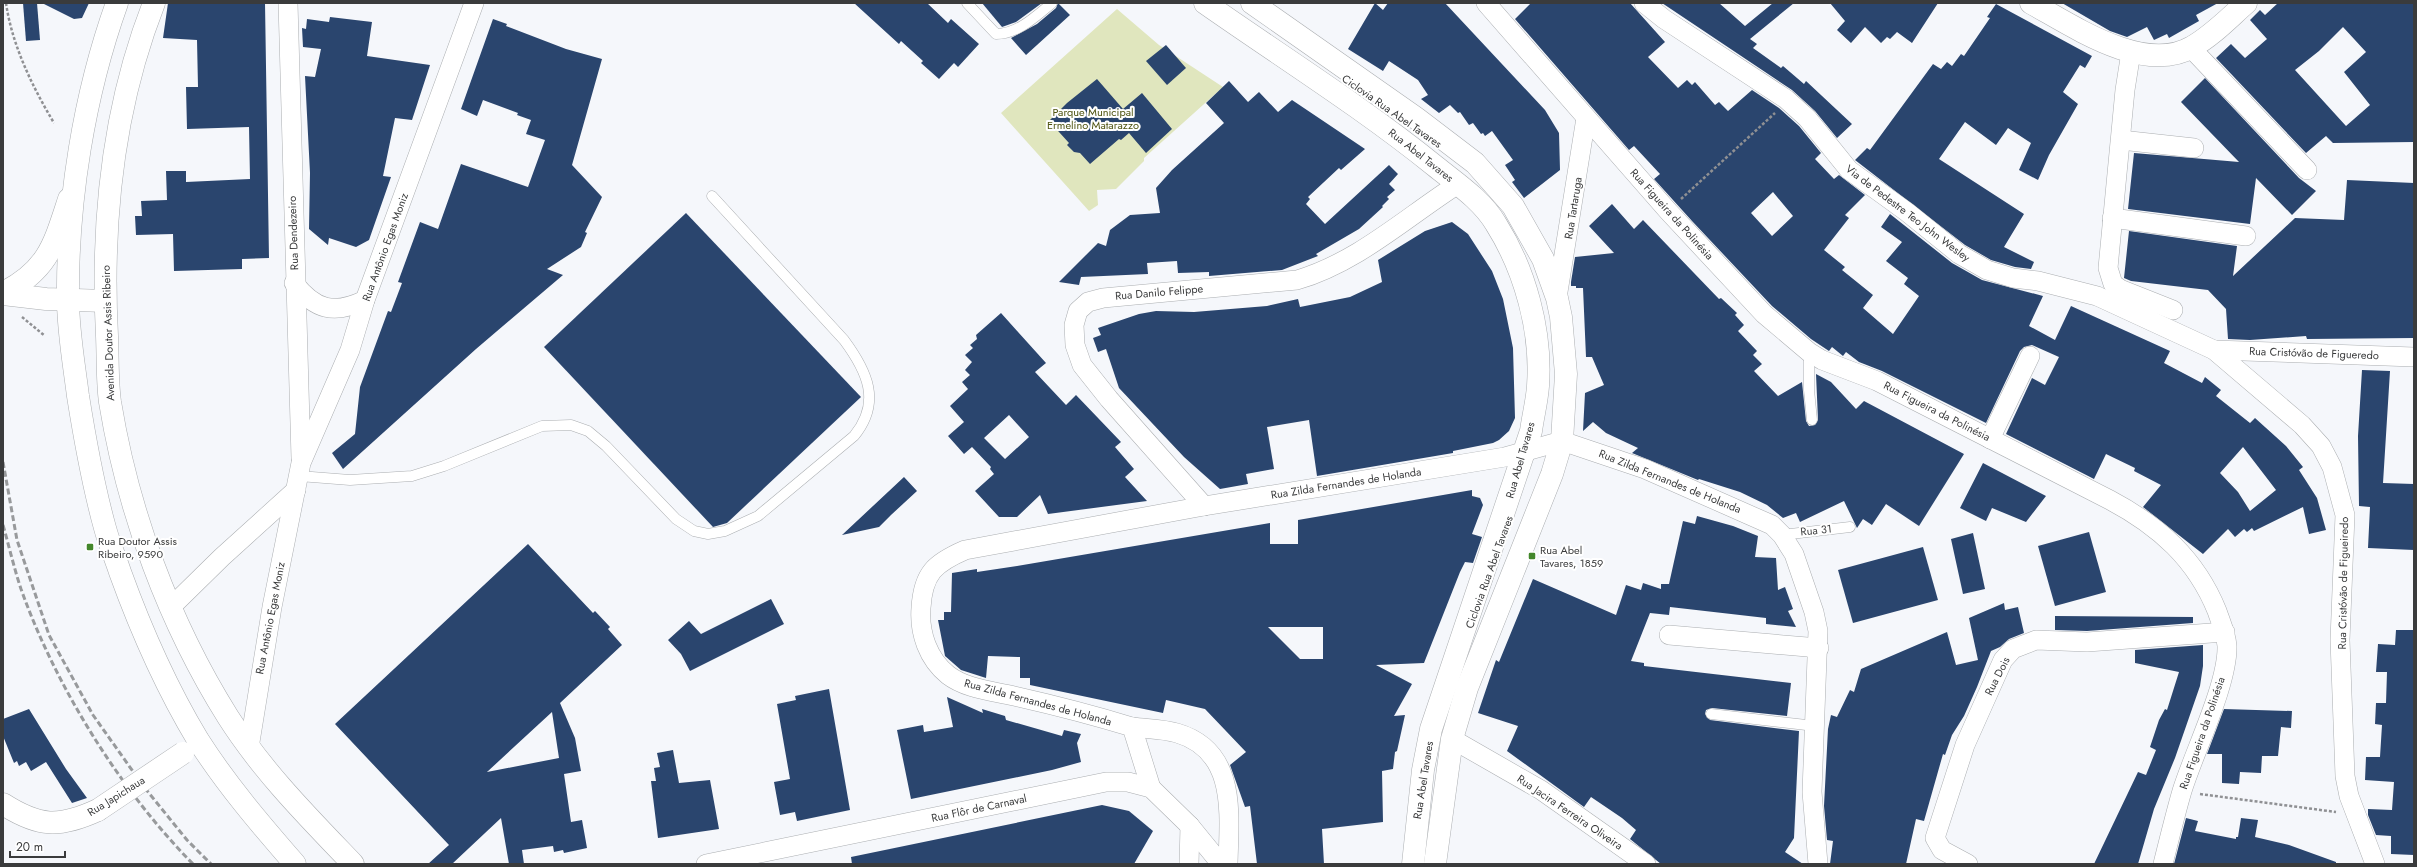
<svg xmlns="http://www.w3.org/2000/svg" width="2417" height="867" viewBox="0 0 2417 867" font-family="Jost,sans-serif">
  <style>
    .green { fill: #e0e6be }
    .building { fill: #2a456e; fill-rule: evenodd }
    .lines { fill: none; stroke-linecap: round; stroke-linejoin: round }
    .lane-casing { stroke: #abaeb1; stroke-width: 11 }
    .street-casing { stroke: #abaeb1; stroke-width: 20 }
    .secondary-casing { stroke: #abaeb1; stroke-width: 23 }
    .primary-casing { stroke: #abaeb1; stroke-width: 23 }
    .path { stroke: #8f9093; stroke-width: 2.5; stroke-dasharray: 3 2; stroke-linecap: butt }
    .lane { stroke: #fff; stroke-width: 10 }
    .street { stroke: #fff; stroke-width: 19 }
    .secondary { stroke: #fff; stroke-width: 22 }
    .primary { stroke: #fff; stroke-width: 22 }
    .rail { stroke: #989a9c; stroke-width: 3; stroke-dasharray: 6 3; stroke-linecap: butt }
    .secondary-bridge-casing { stroke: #abaeb1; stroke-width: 23; stroke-linecap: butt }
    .secondary-bridge { stroke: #fff; stroke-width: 22 }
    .poi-dot { fill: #43872b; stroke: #fff; stroke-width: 1.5 }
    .labels { text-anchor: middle; stroke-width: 4; stroke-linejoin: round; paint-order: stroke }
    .street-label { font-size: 11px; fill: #3a3b3c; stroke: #fff }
    .park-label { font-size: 11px; fill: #4f5411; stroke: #fff }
    .poi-label { font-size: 11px; fill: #3a3b3c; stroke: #fff; text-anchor: start }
  </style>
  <rect width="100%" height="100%" fill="#f5f7fb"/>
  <path class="green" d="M1117 9 1159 45 1223 87 1144 158V161L1116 189 1097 190 1098 205 1089 211 1001 113Z"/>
  <g class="building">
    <path d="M23 3H37L40 40 26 41Z"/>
    <path d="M42 3H89L82 18 74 19Z"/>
    <path d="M168 3H265L269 258 242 259V269L174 271 173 234 136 235 135 216H142L141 201 167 200 166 171H186V182L250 179 249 127 187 129 186 87H198L197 40 163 38Z"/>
    <path d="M854 3H927L948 23 951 19 979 44 958 67 954 63 939 79 921 63 923 61 901 41 899 44Z"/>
    <path d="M982 3H1042L1016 22 1002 27Z"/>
    <path d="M1058 3 1070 15 1026 55 1011 38 1037 24 1056 8Z"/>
    <path d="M1375 3 1383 10 1388 3H1445L1545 110 1559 133 1560 170 1524 198 1512 182 1515 180 1505 165 1513 160 1492 131 1485 136 1483 133 1481 134 1473 123 1469 125 1460 112 1458 113 1450 105 1439 113 1421 99 1428 95 1418 80 1389 61 1383 71 1348 49Z"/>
    <path d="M1531 3H1630L1665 42 1648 57 1678 88 1687 80 1692 85 1695 82 1715 105 1719 102 1728 111 1752 90 1779 108 1799 126 1821 153 1815 159 1834 179 1839 175 1865 195 1845 215 1849 218 1824 250 1845 267 1842 270 1873 295 1863 308 1893 334 1919 296 1904 284 1908 278 1886 261 1902 242 1881 227 1890 214 1952 263 1982 280 2043 296 2029 326 2055 340 2071 306 2170 351 2164 363 2202 383 2205 377 2221 390 2216 396 2250 423 2255 418 2286 446 2303 467 2299 470 2317 498 2326 530 2309 534 2303 507 2254 531 2252 528 2247 532 2244 529 2235 537 2228 529 2203 554 2143 507 2161 485 2134 471 2135 468 2106 454 2094 479 2006 434 2032 378 2045 385 2059 357 2032 345 2024 347 2020 351 1986 423 1882 371 1859 362 1846 352 1843 356 1832 347 1829 351 1811 339 1772 306 1692 221 1654 179 1660 174 1634 146 1629 150 1515 19ZM1773 192 1793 216 1772 236 1751 213ZM2243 447 2276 490 2250 511 2238 492 2220 473Z"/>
    <path d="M1662 3H1719L1745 26 1773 3H1794L1750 39 1757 44 1753 48 1781 68 1783 66 1804 84 1806 81 1852 124 1837 138 1815 111 1792 90Z"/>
    <path d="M1830 3H1938L1912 43 1897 32 1890 39 1887 37 1881 43 1865 27 1851 43 1837 30 1845 21Z"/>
    <path d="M2062 3H2218L2196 15 2199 21 2169 38 2167 34 2154 40 2147 27 2127 37 2110 31Z"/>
    <path d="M2278 3H2414V142L2333 143 2326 136 2306 153 2216 58 2231 44 2245 58 2267 39 2250 20 2260 10 2265 15ZM2343 27 2366 52 2344 72 2370 105 2346 126 2295 70 2319 51Z"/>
    <path d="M1996 4 2092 56 2085 68 2080 65 2063 92 2078 104 2049 155 2038 180 2019 170 2031 143 2008 128 1996 145 1965 122 1939 159 2024 214 2004 247 2034 262 2031 269 2015 267 1991 260 1965 245 1855 160 1867 148 1870 150 1933 64 1941 69 1947 62 1952 66 1961 54 1964 56 1990 18 1987 17Z"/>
    <path d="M330 17 372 22 367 56 430 65 412 120 395 118 383 176 391 177 369 240 356 247 329 238 328 245 309 229 310 173 305 76 315 77 321 49 303 47 302 28 306 29 307 19 329 22Z"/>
    <path d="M493 19 507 24 506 26 566 49 602 59 572 165 602 197 585 232 587 233 581 247 547 269 563 275 476 349 343 469 332 453 355 434 360 387 388 311 391 312 402 283 398 282 420 222 438 229 461 164 528 187 545 140 526 134 531 120 517 115 518 113 483 100 477 116 461 109Z"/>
    <path d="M1166 45 1186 68 1167 85 1146 61Z"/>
    <path d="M2205 78 2299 178 2316 191 2292 215 2256 178 2250 224 2128 209 2134 153 2239 162 2181 102Z"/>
    <path d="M1097 79 1123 109 1142 93 1172 129 1146 153 1129 133 1121 140 1119 139 1090 164 1080 153 1074 152 1067 145 1069 143 1049 121 1067 103Z"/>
    <path d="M1229 81 1248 102 1259 92 1278 112 1292 100 1365 149 1341 170 1339 168 1308 197 1310 199 1306 204 1325 224 1389 165 1398 174 1389 184 1395 190 1387 197 1389 199 1382 206 1383 207 1359 229 1316 254 1318 256 1282 270 1209 276V272L1178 273 1177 261 1147 263 1148 274 1081 277 1079 285 1059 282 1098 243 1106 246 1110 230 1130 215 1160 213 1156 188 1172 170 1224 123 1206 103Z"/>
    <path d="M2347 180 2414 183V338L2307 339 2306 336 2250 340 2228 339 2226 309 2208 290 2131 281 2124 278 2129 231 2237 246 2233 276 2295 218 2344 220Z"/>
    <path d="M1612 204 1634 229 1643 220 1719 299 1721 298 1737 313 1735 315 1744 325 1738 331 1757 351 1753 355 1762 364 1754 371 1778 396 1802 382 1806 421 1809 426 1815 425 1818 420 1816 374 1831 382 1856 409 1864 401 1964 454 1919 526 1886 504 1872 525 1863 519 1857 528 1844 501 1800 522 1796 513 1783 518 1767 505 1740 492 1699 479 1698 480 1632 453 1638 448 1606 433 1593 422 1583 431 1585 393 1604 385 1592 357H1586L1583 288H1576V286H1571V282L1575 257 1614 253 1589 226Z"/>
    <path d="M686 213 861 397 727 523 713 527 544 347Z"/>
    <path d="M1452 222 1468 234 1492 271 1503 299 1513 348 1515 418 1509 431 1499 440 1493 443 1453 451V453L1317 476 1309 420 1267 427 1274 469 1246 474 1248 484 1220 489 1184 457 1119 388 1106 349 1098 352 1093 338 1101 335 1098 328 1139 314 1156 311 1194 312 1267 306 1298 299 1300 307 1350 297 1382 282 1378 260 1425 231Z"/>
    <path d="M1001 313 1046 363 1035 372 1066 405 1076 395 1121 442 1115 447 1134 469 1125 477 1147 501 1048 514 1040 495 1017 517H999L975 491 994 474 990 469 991 467 972 447 964 454 948 436 964 422 950 406 968 389 962 382 970 375 965 370 972 362 965 355 973 348 970 345 977 339 976 335ZM1009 415 1029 437 1005 459 984 438Z"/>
    <path d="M2362 370 2390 371 2383 483 2414 484V550L2368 548 2370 507 2359 506 2358 436Z"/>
    <path d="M1983 463 2046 496 2026 522 1992 508 1986 521 1960 508Z"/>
    <path d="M904 477 917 491 891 515 879 527 842 535Z"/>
    <path d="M1472 490V496L1480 498 1483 505 1472 534 1482 537 1473 563 1465 562 1460 572 1424 663 1376 665 1412 684 1394 716 1405 715 1397 751 1395 752 1393 769 1382 771 1383 822 1322 829 1324 864H1257L1250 806 1245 807 1230 765 1246 752 1205 709 1166 700 1163 713 1030 685V678H1020V657L988 656 986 678 961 670 945 656 938 620H944V612H951L952 573 977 569V572L1017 566 1270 523V544H1298V520ZM1268 627H1323V659H1300Z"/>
    <path d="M1697 516 1733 526 1758 536 1755 557 1776 558 1778 590 1785 587 1793 609 1788 611 1796 627 1766 624V618L1670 607 1669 615 1650 613 1631 661 1644 663V666L1791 683 1787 716 1712 708 1706 710 1705 714 1710 720 1799 731 1794 838 1785 852 1803 864H1661L1630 839 1636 830 1622 818 1591 797 1584 807 1507 751 1518 726 1478 713 1496 660 1499 662 1533 579 1616 615 1626 585 1641 590 1643 583 1661 589V584H1669L1683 521 1695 524Z"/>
    <path d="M2089 532 2106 592 2055 606 2038 546Z"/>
    <path d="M1973 533 1985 589 1963 594 1951 539Z"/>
    <path d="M528 544 593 613 595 611 610 627 608 629 622 645 560 703 575 738 581 771 564 774 571 822 582 820 587 848 564 853 563 850 554 852 553 846 522 850 524 864H509L501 818 452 864H428L449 845 335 724ZM552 712 559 758 487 772Z"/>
    <path d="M1923 547 1938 600 1853 623 1838 570Z"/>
    <path d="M771 599 784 624 690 671 681 654 668 640 689 621 701 634Z"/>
    <path d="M2004 603 2005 610 2018 607 2024 633 2009 639 2000 647 1991 651 1977 687 1964 716 1952 735 1945 755 1943 754 1924 821 1916 819 1906 864H1830L1833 841 1827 840 1824 806 1828 729 1831 715 1837 717 1850 690 1854 692 1861 669 1947 632 1956 665 1978 660 1969 618Z"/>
    <path d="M2055 616 2193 617V623L2087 631 2055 630Z"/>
    <path d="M2396 630H2414V855L2391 854V836L2376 835 2368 815V809L2392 810 2394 782 2365 780 2366 757H2380L2382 725 2375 724 2376 703H2386L2387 672H2376L2378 644 2395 645Z"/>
    <path d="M2203 645V666L2200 686 2175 758 2154 809 2138 864H2094L2138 772 2146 775 2156 750 2150 747 2159 720 2165 709 2167 710 2179 672 2135 663V650Z"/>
    <path d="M829 689 850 810 797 821 795 812 780 815 774 782 790 779 777 704 796 700 795 696Z"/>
    <path d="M947 697 983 713 982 709 1005 716 1006 720 1062 736 1064 730 1081 734 1077 743 1081 762 1052 770 911 799 897 730 923 725 924 732 953 727Z"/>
    <path d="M29 709 66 769 87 798 72 803 46 762 31 771 26 762 19 766 17 761 14 763 3 736V719Z"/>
    <path d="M2224 709 2292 711 2291 728 2281 727 2278 756H2262L2261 773 2240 772 2239 784 2222 783V754H2207Z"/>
    <path d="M673 750 679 783 710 780 719 829 658 838 651 781H656L654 768 660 767 657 753Z"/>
    <path d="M1102 805 1129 811 1153 831 1134 864H852L851 857Z"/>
    <path d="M2186 818 2198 821 2195 831 2236 839V837H2238L2241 818 2258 820 2255 837 2289 845 2336 862V864H2174Z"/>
  </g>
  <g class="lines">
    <g class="lane-casing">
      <g id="lane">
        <path d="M967 3 996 34C1018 34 1036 16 1052 3"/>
        <path d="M1809 352V390L1812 420"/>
        <path d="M299 476 350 480 412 476 444 466 542 426 571 425 588 431 606 446 676 519 694 531 708 534 725 531 758 516 854 436C882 402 867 371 844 340L712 196"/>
        <path d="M1782 535 1850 527"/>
        <path d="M1711 714 1815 726"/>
      </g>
    </g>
    <g class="street-casing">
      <g id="street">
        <path d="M288 3 301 458"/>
        <path d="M1486 3 1668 211 1764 314 1809 352 1822 360 1877 381 2110 500C2159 526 2196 559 2217 611 2221 623 2226 633 2227 646 2228 684 2194 752 2182 791 2175 815 2169 840 2163 864"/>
        <path d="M1644 3 1664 19 1786 99 1807 118 1849 170 1907 212 1959 254 1987 270 2013 278 2038 281 2097 296 2214 350 2302 425 2321 446 2332 467 2345 515 2340 640 2345 776 2349 796 2375 864"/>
        <path d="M2191 48 2307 170"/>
        <path d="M2131 52 2125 90 2108 268 2113 284 2120 289 2173 310"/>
        <path d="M2121 140 2194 148"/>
        <path d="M2112 218 2246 236"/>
        <path d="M294 283C315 310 334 315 365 300"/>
        <path d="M1557 298 1586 118"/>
        <path d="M2214 350 2414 357"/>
        <path d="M1990 439 2030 356"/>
        <path d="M1204 506 1109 399 1082 365 1075 345 1074 325 1078 311 1088 302 1103 298 1297 280C1358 262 1405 218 1458 184"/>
        <path d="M171 607 222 557 296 490"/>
        <path d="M1669 635 1819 648"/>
        <path d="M1132 727C1147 729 1163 729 1177 733 1238 751 1229 815 1228 864"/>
        <path d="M1452 739 1541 790 1646 864"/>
        <path d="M249 748 272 607 301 463 350 350 365 300 474 3"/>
        <path d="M1151 788 1132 727C1093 715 1054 705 1014 696 993 691 966 689 948 675 928 659 919 633 921 608 923 573 935 563 965 550L1204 506 1505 457 1562 441 1645 469 1772 525 1782 535 1794 554 1814 612 1818 631 1812 792 1818 864"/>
        <path d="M706 864 1106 782H1128L1151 788 1190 826 1221 864"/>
        <path d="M1189 864 1190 826"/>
        <path d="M1968 864 1942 850 1935 838 1965 745 2003 660 2013 649 2036 640 2087 642 2225 632"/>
      </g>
    </g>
    <g class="secondary-casing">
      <g id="secondary">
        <path d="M1205 3C1282 57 1362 107 1435 166 1456 183 1482 200 1496 224 1525 270 1542 331 1538 386 1537 401 1533 416 1531 431L1431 729 1423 770 1413 864"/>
        <path d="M1252 3 1416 118 1475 163 1513 206 1543 259 1557 298 1561 317 1566 374 1562 441 1552 474 1467 688 1452 739 1435 864"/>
        <path d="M2031 3C2073 26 2144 75 2192 47 2212 36 2229 18 2246 3"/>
        <path d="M3 293C48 270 54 245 69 199"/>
        <path d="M3 294 46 299 105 301"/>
        <path d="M3 804C39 827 59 828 98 810"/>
      </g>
    </g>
    <g class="primary-casing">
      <g id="primary">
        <path d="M117 3C84 95 67 201 68 299 68 331 74 364 78 396 85 440 93 485 105 528 109 543 115 557 120 572 141 630 166 687 198 740 226 784 261 825 295 864"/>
        <path d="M154 3C112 110 101 222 107 336 108 357 107 380 110 402 128 512 169 623 228 717 263 772 309 818 353 864"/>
      </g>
    </g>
    <g class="path">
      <path d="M6 3C12 45 32 86 54 123"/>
      <path d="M1681 199 1775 113"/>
      <path d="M22 317 45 336"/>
      <path d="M2200 794 2336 812"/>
    </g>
    <use href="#lane" class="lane"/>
    <use href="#street" class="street"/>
    <use href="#secondary" class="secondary"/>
    <use href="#primary" class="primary"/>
    <g class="rail">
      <path d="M3 462 17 540 49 635 93 715 144 787 187 840 211 864"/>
      <path d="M3 525C9 546 14 568 21 589 56 687 120 790 193 864"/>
    </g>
    <g class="secondary-bridge-casing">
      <path id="secondary-bridge" d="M98 810 183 753"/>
    </g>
    <use href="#secondary-bridge" class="secondary-bridge"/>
  </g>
  <g class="poi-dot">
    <rect x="86" y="543" width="8" height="8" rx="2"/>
    <rect x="1528" y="552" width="8" height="8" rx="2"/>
  </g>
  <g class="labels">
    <g class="street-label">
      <text transform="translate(1392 111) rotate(35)" y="4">Ciclovia Rua Abel Tavares</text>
      <text transform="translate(1421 155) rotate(38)" y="4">Rua Abel Tavares</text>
      <text transform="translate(1573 208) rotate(-81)" y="4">Rua Tartaruga</text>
      <text transform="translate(1908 213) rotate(37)" y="4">Via de Pedestre Teo John Wesley</text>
      <text transform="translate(1672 214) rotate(48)" y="4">Rua Figueira da Polinésia</text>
      <text transform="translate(293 233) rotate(-92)" y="4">Rua Dendezeiro</text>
      <text transform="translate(385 247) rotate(-70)" y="4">Rua Antônio Egas Moniz</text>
      <text transform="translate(1159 292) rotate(-5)" y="4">Rua Danilo Felippe</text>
      <text transform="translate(108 333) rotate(-92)" y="4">Avenida Doutor Assis Ribeiro</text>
      <text transform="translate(2314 353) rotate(2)" y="4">Rua Cristóvão de Figueredo</text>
      <text transform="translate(1937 411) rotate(27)" y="4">Rua Figueira da Polinésia</text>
      <text transform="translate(1520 460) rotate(-74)" y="4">Rua Abel Tavares</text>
      <text transform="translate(1670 481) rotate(22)" y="4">Rua Zilda Fernandes de Holanda</text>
      <text transform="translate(1346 483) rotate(-9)" y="4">Rua Zilda Fernandes de Holanda</text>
      <text transform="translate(1816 530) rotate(-6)" y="4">Rua 31</text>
      <text transform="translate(1489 572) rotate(-70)" y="4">Ciclovia Rua Abel Tavares</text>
      <text transform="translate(2343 583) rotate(-89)" y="4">Rua Cristóvão de Figueiredo</text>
      <text transform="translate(270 618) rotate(-79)" y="4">Rua Antônio Egas Moniz</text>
      <text transform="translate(1997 676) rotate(-63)" y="4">Rua Dois</text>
      <text transform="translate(1038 702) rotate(15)" y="4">Rua Zilda Fernandes de Holanda</text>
      <text transform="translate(2202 733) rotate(-71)" y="4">Rua Figueira da Polinésia</text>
      <text transform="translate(1423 780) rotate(-81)" y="4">Rua Abel Tavares</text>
      <text transform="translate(116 796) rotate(-32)" y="4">Rua Japichaua</text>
      <text transform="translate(979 808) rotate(-12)" y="4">Rua Flôr de Carnaval</text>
      <text transform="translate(1570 812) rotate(34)" y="4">Rua Jacira Ferreira Oliveira</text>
    </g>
    <g class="park-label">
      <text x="1093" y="116">Parque Municipal<tspan x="1093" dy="13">Ermelino Matarazzo</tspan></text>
    </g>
    <g class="poi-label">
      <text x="98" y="545">Rua Doutor Assis<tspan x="98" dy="13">Ribeiro, 9590</tspan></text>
      <text x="1540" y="554">Rua Abel<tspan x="1540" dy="13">Tavares, 1859</tspan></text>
    </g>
  </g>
  <rect width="2417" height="867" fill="none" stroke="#3a3b3c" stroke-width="8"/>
  <path d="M10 851v6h55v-6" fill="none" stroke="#3a3b3c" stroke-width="2"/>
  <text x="16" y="851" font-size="12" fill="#3a3b3c" stroke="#ffffff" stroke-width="3" paint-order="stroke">20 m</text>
</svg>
